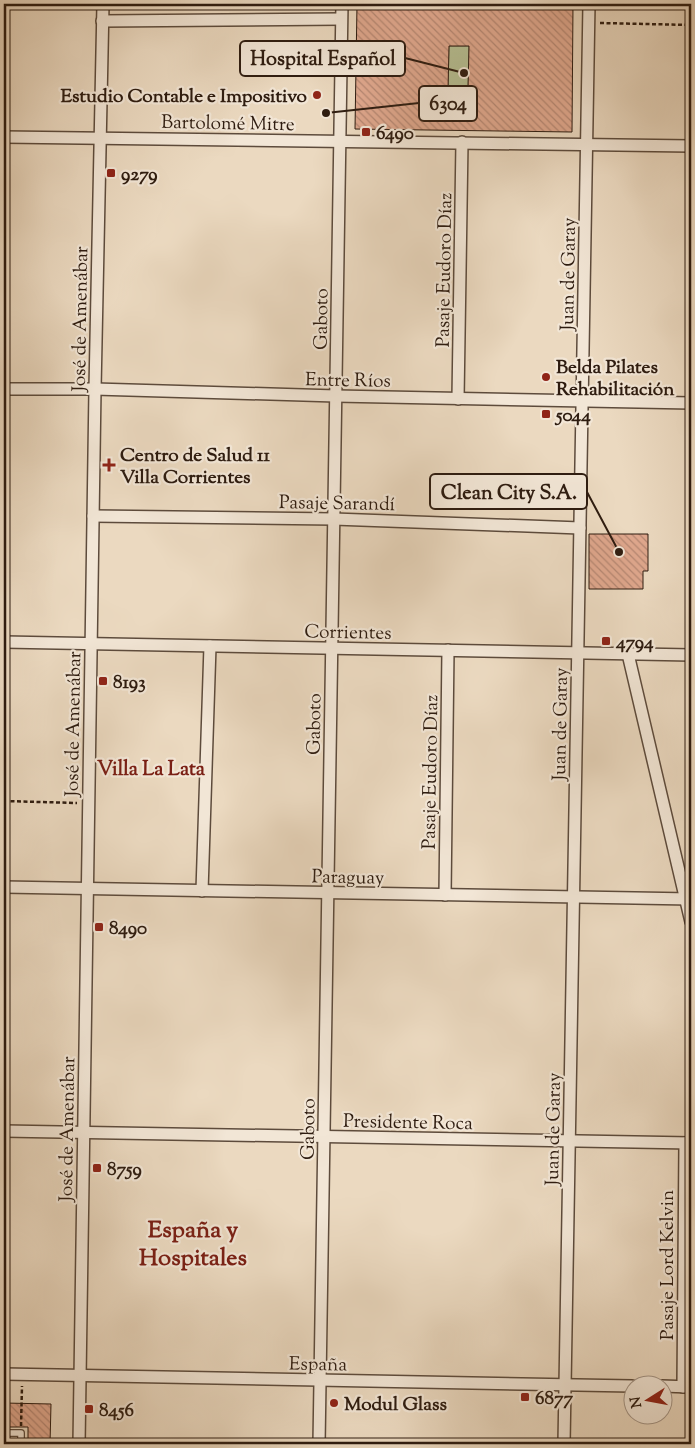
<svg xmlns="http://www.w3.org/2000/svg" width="695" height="1448" viewBox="0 0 695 1448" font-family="'Sorts Mill Goudy',serif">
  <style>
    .green { fill: #b6bf93; stroke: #726e52 }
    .building { fill: url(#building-back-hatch); stroke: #2e1c10; fill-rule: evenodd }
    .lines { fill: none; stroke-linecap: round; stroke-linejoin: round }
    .service-casing { stroke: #5d4b3c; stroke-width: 8 }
    .minor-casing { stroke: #5d4b3c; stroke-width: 14 }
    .path { stroke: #2e1c10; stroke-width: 2.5; stroke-dasharray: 4 2.5; stroke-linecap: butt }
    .service { stroke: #f2e6d6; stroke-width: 5.5 }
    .minor { stroke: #f2e6d6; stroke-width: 11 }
    .poi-dot { fill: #8f2418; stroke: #f2e6d6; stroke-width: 2 }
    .labels { text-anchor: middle; stroke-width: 4.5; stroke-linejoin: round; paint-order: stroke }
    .poi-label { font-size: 19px; font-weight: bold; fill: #2e1c10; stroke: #f2e6d6; text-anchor: start }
    .street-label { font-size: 19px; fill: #2e1c10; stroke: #f2e6d6 }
    .neighbourhood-label { font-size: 20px; font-weight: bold; fill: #7a1f14; stroke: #f2e6d6 }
    .district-label { font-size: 24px; font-weight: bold; fill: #7a1f14; stroke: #f2e6d6 }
    .leader { fill: none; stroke: #2e1c10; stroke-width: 2 }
    .callout-dot { fill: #2e1c10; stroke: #f2e6d6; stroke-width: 2 }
    .callout { fill: #f2e6d6; stroke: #2e1c10; stroke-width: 2 }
    .callout-label { font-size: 20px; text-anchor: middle; font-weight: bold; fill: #2e1c10 }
  </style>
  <defs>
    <pattern id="building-back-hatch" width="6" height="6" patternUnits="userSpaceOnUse" patternTransform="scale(1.25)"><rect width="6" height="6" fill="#dfa78d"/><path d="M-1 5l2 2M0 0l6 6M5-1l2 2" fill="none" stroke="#b58772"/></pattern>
  </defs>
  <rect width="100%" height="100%" fill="#ebd9c0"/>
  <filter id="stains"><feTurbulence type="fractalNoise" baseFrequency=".004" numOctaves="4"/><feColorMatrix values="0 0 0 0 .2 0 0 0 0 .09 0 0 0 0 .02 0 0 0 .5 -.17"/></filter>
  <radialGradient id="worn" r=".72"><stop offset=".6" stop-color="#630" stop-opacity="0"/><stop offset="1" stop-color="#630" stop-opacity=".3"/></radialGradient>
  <path class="green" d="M449 46H469L468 90H448Z"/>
  <g class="building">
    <path d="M357 4H573L572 132 355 129ZM449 46H469L468 90H448Z"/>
    <path d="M589 534H648V571H643V589H589Z"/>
    <path d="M4 1403 51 1404 50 1444H28V1427H4Z"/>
  </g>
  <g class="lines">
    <g class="service-casing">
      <path id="service" d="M4 1433H21V1444"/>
    </g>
    <g class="minor-casing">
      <g id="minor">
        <path d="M102 21 341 19"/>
        <path d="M4 137 691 146"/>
        <path d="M4 389H95L336 396 691 403"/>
        <path d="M458 399 462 142"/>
        <path d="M93 516 334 519 580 528"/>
        <path d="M4 642 691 655"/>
        <path d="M628 654 691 922"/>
        <path d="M4 887 691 899"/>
        <path d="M202 891 210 646"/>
        <path d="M445 895 448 650"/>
        <path d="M4 1131 691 1143"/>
        <path d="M4 1374 632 1386"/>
        <path d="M662 1386 691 1387"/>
        <path d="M683 1387 685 1143"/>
        <path d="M79 1444 95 389 103 4"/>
        <path d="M319 1444 342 4"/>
        <path d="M564 1444 589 4"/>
      </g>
    </g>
    <g class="path">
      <path d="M600 23 691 25"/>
      <path d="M4 801 77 803"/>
      <path d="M21 1426 22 1386"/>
    </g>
    <use href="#service" class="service"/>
    <use href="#minor" class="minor"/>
  </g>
  <g class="poi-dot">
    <circle cx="317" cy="95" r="5"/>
    <rect x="361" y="127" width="10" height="10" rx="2.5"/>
    <rect x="106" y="168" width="10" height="10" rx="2.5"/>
    <circle cx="546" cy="377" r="5"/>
    <rect x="541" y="409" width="10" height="10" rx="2.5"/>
    <path d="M106.5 457.5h5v5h5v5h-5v5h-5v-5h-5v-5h5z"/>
    <rect x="601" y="636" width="10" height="10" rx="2.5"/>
    <rect x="98" y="676" width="10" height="10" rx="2.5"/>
    <rect x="94" y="922" width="10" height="10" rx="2.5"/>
    <rect x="92" y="1163" width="10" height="10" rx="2.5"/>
    <rect x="520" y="1392" width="10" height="10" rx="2.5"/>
    <circle cx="334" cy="1403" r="5"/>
    <rect x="84" y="1404" width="10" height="10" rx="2.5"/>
  </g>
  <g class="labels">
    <g class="poi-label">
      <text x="307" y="102" text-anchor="end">Estudio Contable e Impositivo</text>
      <text x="376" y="139">6490</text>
      <text x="121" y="180">9279</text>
      <text x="556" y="373">Belda Pilates<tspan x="556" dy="22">Rehabilitación</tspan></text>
      <text x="556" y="421">5044</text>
      <text x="120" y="461">Centro de Salud 11<tspan x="120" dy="22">Villa Corrientes</tspan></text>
      <text x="616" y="648">4794</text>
      <text x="113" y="688">8193</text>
      <text x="109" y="934">8490</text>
      <text x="107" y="1175">8759</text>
      <text x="535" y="1404">6877</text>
      <text x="344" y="1410">Modul Glass</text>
      <text x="99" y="1416">8456</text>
    </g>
    <g class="street-label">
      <text transform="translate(228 122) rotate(1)" y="7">Bartolomé Mitre</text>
      <text transform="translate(443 270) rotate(-89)" y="7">Pasaje Eudoro Díaz</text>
      <text transform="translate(567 274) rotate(-89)" y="7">Juan de Garay</text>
      <text transform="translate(79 319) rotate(-89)" y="7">José de Amenábar</text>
      <text transform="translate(320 319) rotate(-89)" y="7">Gaboto</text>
      <text transform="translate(348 379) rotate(1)" y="7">Entre Ríos</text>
      <text transform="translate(337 502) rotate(1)" y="7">Pasaje Sarandí</text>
      <text transform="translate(348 631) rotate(1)" y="7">Corrientes</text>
      <text transform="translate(72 724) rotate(-89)" y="7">José de Amenábar</text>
      <text transform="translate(313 724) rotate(-89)" y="7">Gaboto</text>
      <text transform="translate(559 724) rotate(-89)" y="7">Juan de Garay</text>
      <text transform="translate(429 772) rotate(-89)" y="7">Pasaje Eudoro Díaz</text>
      <text transform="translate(348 876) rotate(1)" y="7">Paraguay</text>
      <text transform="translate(408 1121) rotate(1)" y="7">Presidente Roca</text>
      <text transform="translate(66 1129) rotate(-89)" y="7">José de Amenábar</text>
      <text transform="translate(307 1129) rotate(-89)" y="7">Gaboto</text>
      <text transform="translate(552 1129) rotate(-89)" y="7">Juan de Garay</text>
      <text transform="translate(666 1265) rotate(-90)" y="7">Pasaje Lord Kelvin</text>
      <text transform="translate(318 1363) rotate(1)" y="7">España</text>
    </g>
    <g class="neighbourhood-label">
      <text x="151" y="775">Villa La Lata</text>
    </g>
    <g class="district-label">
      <text x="193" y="1237">España y<tspan x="193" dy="28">Hospitales</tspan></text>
    </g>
  </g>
  <path class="leader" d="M464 73L405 58M326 113L419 103M619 552L587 492"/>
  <g class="callout-dot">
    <circle cx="464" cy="73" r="5"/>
    <circle cx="326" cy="113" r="5"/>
    <circle cx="619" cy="552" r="5"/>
  </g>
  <g class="callout">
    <rect x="240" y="41" width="165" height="35" rx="5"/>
    <rect x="419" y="86" width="58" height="35" rx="5"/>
    <rect x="430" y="474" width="157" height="35" rx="5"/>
  </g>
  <g class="callout-label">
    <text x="323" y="65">Hospital Español</text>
    <text x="448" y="110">6304</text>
    <text x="509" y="499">Clean City S.A.</text>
  </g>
  <rect width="695" height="1448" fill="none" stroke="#ebd9c0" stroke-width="20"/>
  <rect x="5" y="5" width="685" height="1438" fill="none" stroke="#2e1c10" stroke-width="2.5"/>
  <rect x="10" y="10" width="675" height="1428" fill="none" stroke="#2e1c10"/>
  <g transform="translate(648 1400) rotate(259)"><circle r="24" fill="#f2e6d6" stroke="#a49587"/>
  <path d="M0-4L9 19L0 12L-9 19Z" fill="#8f2418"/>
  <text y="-8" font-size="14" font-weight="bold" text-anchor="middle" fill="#2e1c10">N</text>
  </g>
  <rect width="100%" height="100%" filter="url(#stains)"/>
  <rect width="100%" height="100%" fill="url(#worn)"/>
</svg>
